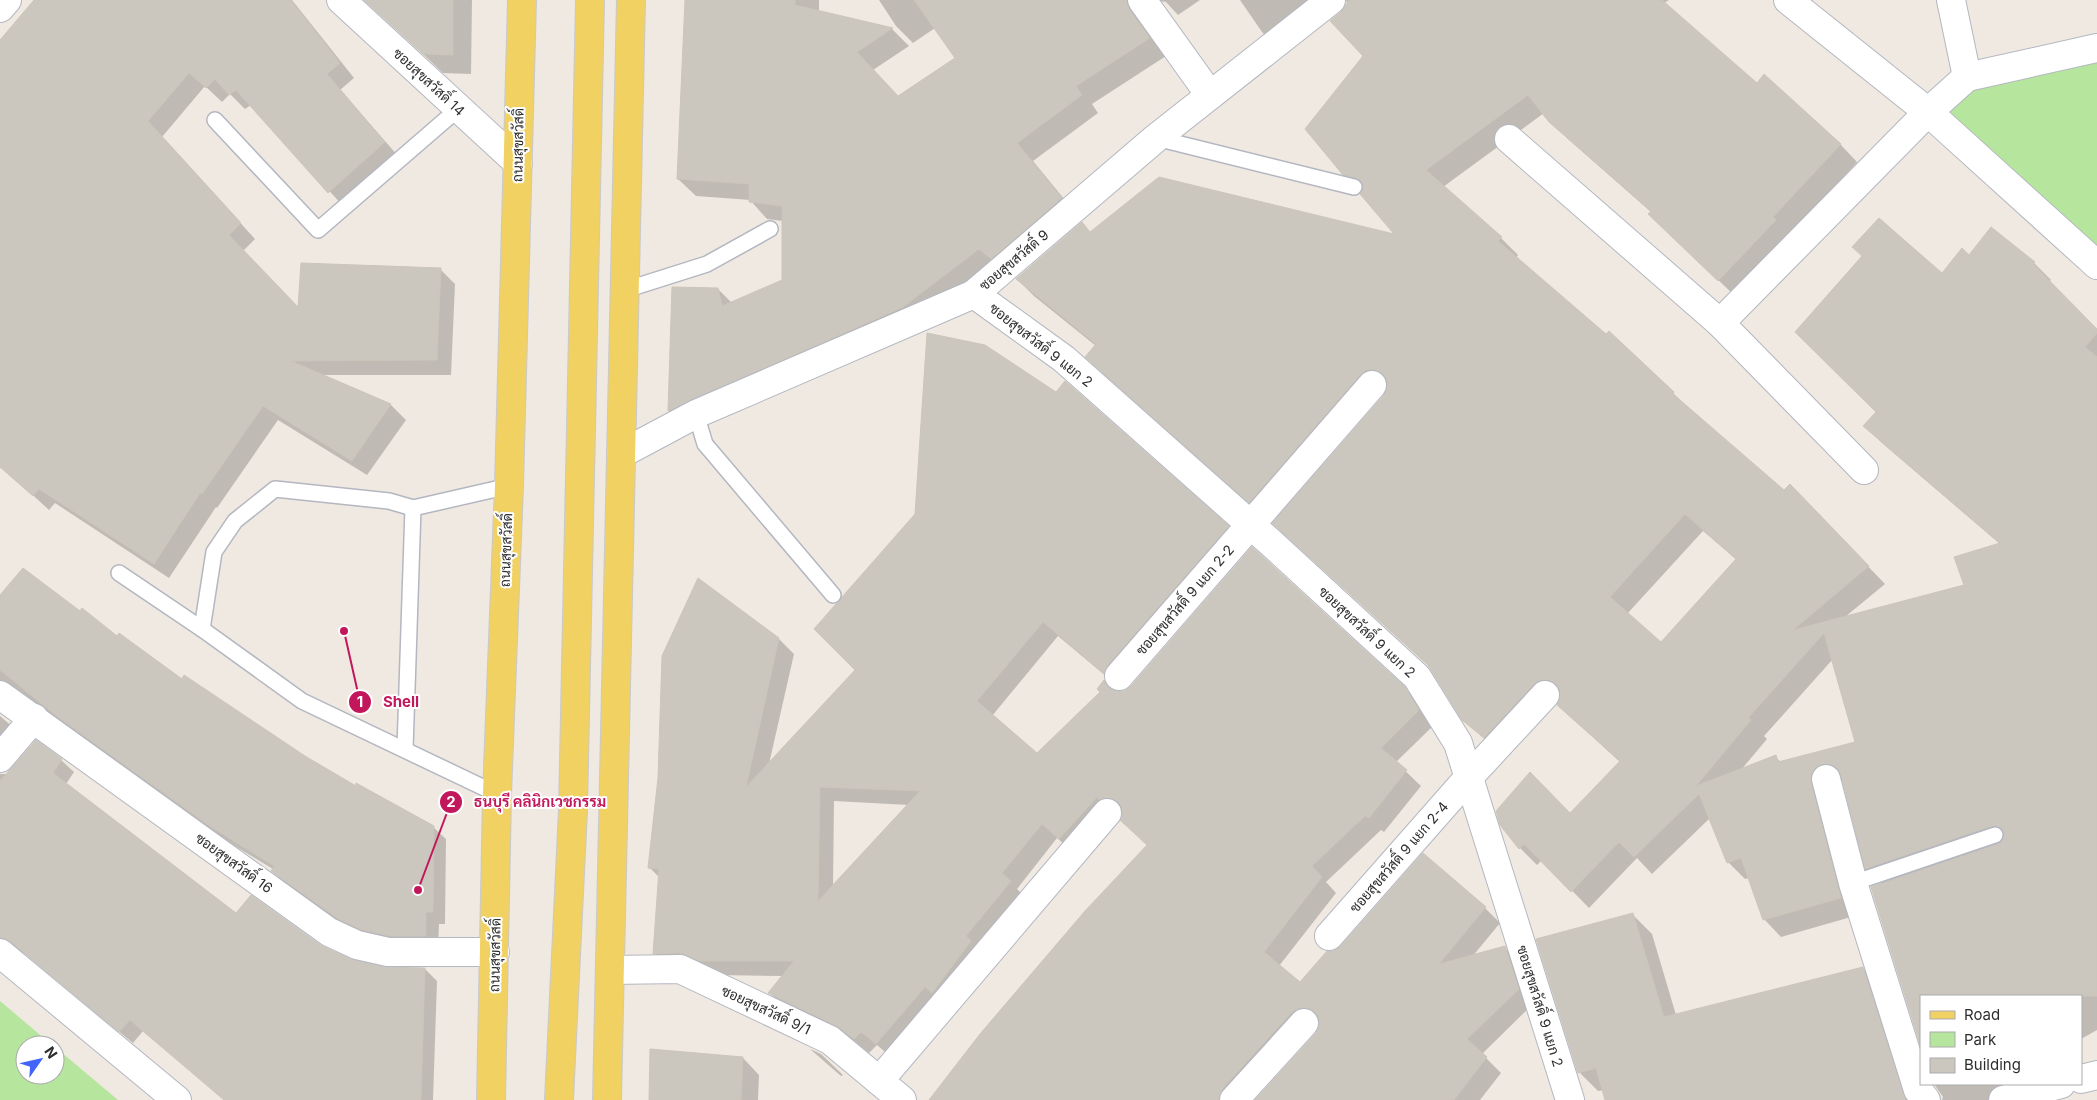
<svg xmlns="http://www.w3.org/2000/svg" width="2097" height="1100" viewBox="0 0 2097 1100" font-family="Inter,Sarabun,sans-serif">
  <style>
    .green { fill: #b6e59e }
    .shadow { fill: #0003; fill-rule: evenodd }
    .building { fill: #cbc7bf; stroke: #cbc5ba; fill-rule: evenodd }
    .lines { fill: none; stroke-linecap: round; stroke-linejoin: round }
    .lane-casing { stroke: #b4b7c1; stroke-width: 18 }
    .street-casing { stroke: #b4b7c1; stroke-width: 30 }
    .primary-casing { stroke: #c9c9c9; stroke-width: 30 }
    .lane { stroke: #fff; stroke-width: 15 }
    .street { stroke: #fff; stroke-width: 28 }
    .primary { stroke: #f2d163; stroke-width: 28 }
    .labels { text-anchor: middle; stroke-width: 4; stroke-linejoin: round; paint-order: stroke }
    .street-label { font-size: 14px; fill: #2e2e2e; stroke: #fff }
    .leader { fill: none; stroke: #c2185b; stroke-width: 2 }
    .callout-dot { fill: #c2185b; stroke: #fff; stroke-width: 2 }
    .mark-label { font-size: 15px; text-anchor: middle; font-weight: bold; fill: #fff }
    .callout-label { font-size: 15px; text-anchor: middle; font-weight: bold; fill: #c2185b; stroke: #fff; stroke-width: 4; stroke-linejoin: round; paint-order: stroke }
  </style>
  <rect width="100%" height="100%" fill="#efe9e1"/>
  <g class="green">
    <path d="M2097 48V265L1928 112 1967 77Z"/>
    <path d="M0 1001 52 1045H25V1075H55V1047L118 1100H0Z"/>
  </g>
  <g class="shadow">
    <path d="M35 0H292L354 78 340 90 399 157 344 207 251 105 245 109 230 94 222 102 205 86 162 137 255 239 243 251 299 309 440 269 455 284 451 375H322L391 405 406 420 367 475 278 420 217 508 216 507 169 578 55 503 49 510 0 465V42Z"/>
    <path d="M366 0H472L471 74 443 73Z"/>
    <path d="M686 0H819V12L892 29 909 46 873 70 899 98 957 58 935 28 913 43 896 26 879 0H1200L1178 15 1166 2 1159 1 1166 56 1092 104 1098 113 1033 161 1078 216 921 324 686 427 669 410 718 289 732 303 784 281 783 221 767 219 750 200 696 196 678 179Z"/>
    <path d="M1240 0H1669L1664 3 1757 85 1840 144 1857 162 1736 297 1667 231 1651 212 1568 139 1544 113 1443 187 1501 238 1518 255 1516 258 1673 393 1691 411 1784 491 1807 503 1885 584 1845 617 1965 585 2000 544 1882 443 1865 426 1878 412 1942 274 1969 257 1991 229 2034 263 2051 280 2049 282 2097 331V1030L2081 1039V996H1921L1883 884 1867 868 1844 781H1840L1858 915 1781 937 1764 919 1749 878 1745 879 1728 862 1710 818 1652 874 1637 858 1589 908 1542 860 1537 865 1520 848 1501 825 1570 815 1620 762 1558 705 1562 697H1558L1502 754 1463 720 1431 668 1291 540 1389 387H1384L1267 519 1104 374 1087 357 1096 346 1034 296 1017 279 1091 233 1398 236 1363 192 1344 174 1365 56 1332 21 1346 7 1347 1 1339 4 1279 50 1262 32ZM1703 531 1737 560 1661 644 1627 614ZM1833 659 1857 743 1781 762 1775 757 1741 770 1767 739 1764 736Z"/>
    <path d="M1228 527 1243 542 1119 687 1058 636 992 716 1037 755 1102 692 1104 681 1115 692 1404 688 1420 704 1433 726 1396 762 1421 786 1384 832 1381 830 1326 882 1336 893 1279 966 1301 983 1335 952 1485 908 1500 923 1472 957 1505 948 1520 963 1533 1004 1482 1054 1501 1073 1480 1100H1257L1317 1034 1320 1022 1314 1023 1235 1100H931L1148 845 1123 813 1115 814 1074 853 1057 838 1017 889 1025 897 892 1058 877 1045 869 1053 853 1040 784 1008 770 993 784 976 716 975 669 968 655 953 660 878 649 867 779 639 794 654 769 764 857 670ZM834 801 909 805 833 887Z"/>
    <path d="M0 597 80 613 182 681 357 789 433 827 446 839 445 924H439L438 948 351 931 285 883 272 871 273 869 225 840 23 694 15 692 0 698Z"/>
    <path d="M0 716 22 735 0 761Z"/>
    <path d="M61 760 74 772 66 784 237 915 319 946 350 960 385 969H425L437 981 433 1100H226L143 1031 133 1043 24 953 0 945V774H6L13 769Z"/>
    <path d="M1633 915 1652 934 1676 1015 1863 969 1882 988 1917 1100H1607L1604 1090 1598 1091 1579 1072Z"/>
    <path d="M810 1049 821 1054 843 1075 841 1076Z"/>
    <path d="M743 1058 759 1075 758 1100H650Z"/>
    <path d="M1934 1084H2034L2026 1100H1942L1943 1097Z"/>
  </g>
  <g class="building">
    <path d="M34 0H291L340 63 327 74 385 142 328 193 236 90 229 95 215 79 206 88 189 73 148 121 241 223 229 235 298 307 301 263 441 268 437 360 291 361 391 404 352 461 263 406 202 494 200 493 154 564 39 489 33 496 0 467V40Z"/>
    <path d="M364 0H453V55L423 54Z"/>
    <path d="M685 0H795V5L893 28 857 52 898 96 955 58 914 0H1126L1129 9 1150 38 1076 86 1082 95 1017 143 1062 198 991 259 979 249 903 307 668 411 672 287 718 288 722 306 782 280V206L749 202V184L677 179Z"/>
    <path d="M1349 0H1662L1757 83 1764 74 1841 144 1773 217 1776 220 1718 281 1648 214 1651 211 1549 122 1528 95 1426 170 1502 237 1498 241 1606 334 1609 331 1674 392 1673 394 1784 490 1790 484 1869 566 1793 630 1964 585 1954 557 2000 543 1863 426 1876 412 1795 332 1862 256 1852 247 1879 218 1942 273 1962 248 1969 255 1991 227 2035 262 2033 264 2097 329V333L2085 347 2097 357V996H1921V1047L1871 887 1998 844 2002 841 2004 832 2001 828 1992 826 1865 869 1841 775 1837 768 1830 764H1822L1815 768 1811 774V782L1841 898 1763 920 1741 858 1727 863 1699 794 1634 857 1619 842 1571 892 1524 844 1519 849 1500 825 1496 811 1530 772 1570 813 1620 761 1557 705 1560 698V690L1555 683 1548 680H1540L1534 684 1484 738 1462 720 1428 665 1272 523 1384 395 1387 388V380L1383 374 1374 370H1366L1360 375 1249 503 1085 357 1096 344 1016 279 1082 222 1090 232 1159 177 1394 234 1360 194 1363 189 1361 181 1343 175 1305 129 1363 56 1330 21 1341 12ZM1685 514 1736 559 1661 642 1610 597ZM1824 633 1855 742 1778 762 1776 755 1696 786 1751 720 1748 718Z"/>
    <path d="M927 333 985 345 1056 392 1065 381 1229 526 1107 666 1104 674 1043 622 977 701 1037 753 1100 692 1097 689 1104 680 1108 687 1116 691H1124L1131 686 1252 547 1405 687 1419 710 1381 748 1407 770 1369 818 1365 816 1312 866 1322 877 1264 952 1300 982 1327 951H1334L1341 946 1423 853 1486 907 1439 964 1505 946 1519 989 1467 1039 1487 1057 1454 1100H1255L1316 1033 1319 1026V1018L1314 1011 1307 1008H1299L1292 1012 1222 1089 1219 1100H929L980 1034 1085 911 1147 845 1120 820 1122 815V807L1117 801 1110 798 1099 800 1097 797 1059 839 1042 824 1002 873 1011 881 966 936 971 941 932 993 925 987 876 1044 861 1032 854 1039 837 1026 768 993 794 961H700L680 953 653 954 659 869 648 868 658 778 662 656 698 578 779 638 746 787 855 670 814 629 915 514ZM820 787 920 791 818 901Z"/>
    <path d="M23 568 80 611 82 608 117 636 119 633 182 679 184 675 305 756 356 786V783L434 826 433 912H426V936H390L362 930 337 918 271 871 274 866 211 827 54 714 0 670V595Z"/>
    <path d="M36 740 62 759 53 773 236 913 251 895 320 945 351 959 385 967 425 968 421 1100H224L130 1020 119 1032 10 941 0 938V781Z"/>
    <path d="M1633 913 1664 1017 1863 967 1906 1100H1605L1596 1068 1578 1073 1536 939Z"/>
    <path d="M650 1049 743 1057 741 1100H649Z"/>
  </g>
  <g class="lines">
    <g class="lane-casing">
      <g id="lane">
        <path d="M215 120 318 230 458 109"/>
        <path d="M1156 138 1354 187"/>
        <path d="M625 290 707 264 770 229"/>
        <path d="M696 414 705 444 833 595"/>
        <path d="M119 573 202 629"/>
        <path d="M405 749 413 508"/>
        <path d="M497 794 302 701 202 629 214 552 235 521 275 489 389 501 413 508 509 486"/>
        <path d="M1853 883 1995 835"/>
      </g>
    </g>
    <g class="street-casing">
      <g id="street">
        <path d="M341 0 518 163"/>
        <path d="M1142 0 1210 95"/>
        <path d="M1788 0 1928 112 2097 265"/>
        <path d="M1951 0 1967 77"/>
        <path d="M0 8 7 0"/>
        <path d="M1509 139 1720 323 1864 470"/>
        <path d="M974 294 1064 359 1270 542 1417 677 1458 743 1570 1100"/>
        <path d="M1720 323 1928 112 1967 77 2097 48"/>
        <path d="M621 454 696 414 974 294 1156 138 1331 0"/>
        <path d="M1119 676 1372 385"/>
        <path d="M0 695 329 932 357 945 388 952H495"/>
        <path d="M0 758 34 718"/>
        <path d="M1826 779 1853 883 1918 1090 1926 1100"/>
        <path d="M1329 936 1469 777 1545 695"/>
        <path d="M0 953 177 1100"/>
        <path d="M610 970 680 969 830 1040 902 1100"/>
        <path d="M2081 1079 2097 1075"/>
        <path d="M879 1081 1107 813"/>
        <path d="M1234 1100 1304 1023"/>
        <path d="M2003 1100 2061 1084"/>
      </g>
    </g>
    <g class="primary-casing">
      <g id="primary">
        <path d="M491 1100 497 794 509 486 522 0"/>
        <path d="M559 1100 573 810 590 0"/>
        <path d="M607 1100 631 0"/>
      </g>
    </g>
    <use href="#lane" class="lane"/>
    <use href="#street" class="street"/>
    <use href="#primary" class="primary"/>
  </g>
  <g class="labels">
    <g class="street-label">
      <text transform="translate(429 82) rotate(43)" y="5">ซอยสุขสวัสดิ์ 14</text>
      <text transform="translate(518 145) rotate(-89)" y="5">ถนนสุขสวัสดิ์</text>
      <text transform="translate(1014 260) rotate(-40)" y="5">ซอยสุขสวัสดิ์ 9</text>
      <text transform="translate(1041 345) rotate(38)" y="5">ซอยสุขสวัสดิ์ 9 แยก 2</text>
      <text transform="translate(506 550) rotate(-88)" y="5">ถนนสุขสวัสดิ์</text>
      <text transform="translate(1185 600) rotate(-49)" y="5">ซอยสุขสวัสดิ์ 9 แยก 2-2</text>
      <text transform="translate(1367 632) rotate(43)" y="5">ซอยสุขสวัสดิ์ 9 แยก 2</text>
      <text transform="translate(1399 857) rotate(-49)" y="5">ซอยสุขสวัสดิ์ 9 แยก 2-4</text>
      <text transform="translate(234 863) rotate(36)" y="5">ซอยสุขสวัสดิ์ 16</text>
      <text transform="translate(495 955) rotate(-89)" y="5">ถนนสุขสวัสดิ์</text>
      <text transform="translate(1540 1006) rotate(73)" y="5">ซอยสุขสวัสดิ์ 9 แยก 2</text>
      <text transform="translate(766 1010) rotate(25)" y="5">ซอยสุขสวัสดิ์ 9/1</text>
    </g>
  </g>
  <path class="leader" d="M344 631L360 702M418 890L451 802"/>
  <g class="callout-dot">
    <circle cx="344" cy="631" r="5"/>
    <circle cx="418" cy="890" r="5"/>
    <circle cx="360" cy="702" r="12"/>
    <circle cx="451" cy="802" r="12"/>
  </g>
  <g class="mark-label">
    <text x="360" y="707">1</text>
    <text x="451" y="807">2</text>
  </g>
  <g class="callout-label">
    <text x="401" y="707">Shell</text>
    <text x="540" y="807">ธนบุรี คลินิกเวชกรรม</text>
  </g>
  <rect x="1920" y="995" width="162" height="90" fill="#ffffff" stroke="#ababab"/>
  <rect x="1930" y="1011" width="25" height="8" fill="#f2d163" stroke="#ababab"/>
  <text x="1964" y="1020" font-size="15" fill="#2e2e2e">Road</text>
  <rect x="1930" y="1032" width="25" height="15" fill="#b6e59e" stroke="#ababab"/>
  <text x="1964" y="1045" font-size="15" fill="#2e2e2e">Park</text>
  <rect x="1930" y="1058" width="25" height="15" fill="#cbc7bf" stroke="#ababab"/>
  <text x="1964" y="1070" font-size="15" fill="#2e2e2e">Building</text>
  <g transform="translate(40 1060) rotate(56)"><circle r="24" fill="#ffffff" stroke="#ababab"/>
  <path d="M0-4L9 19L0 12L-9 19Z" fill="#4264fb"/>
  <text y="-8" font-size="14" font-weight="bold" text-anchor="middle" fill="#2e2e2e">N</text>
  </g>
</svg>
